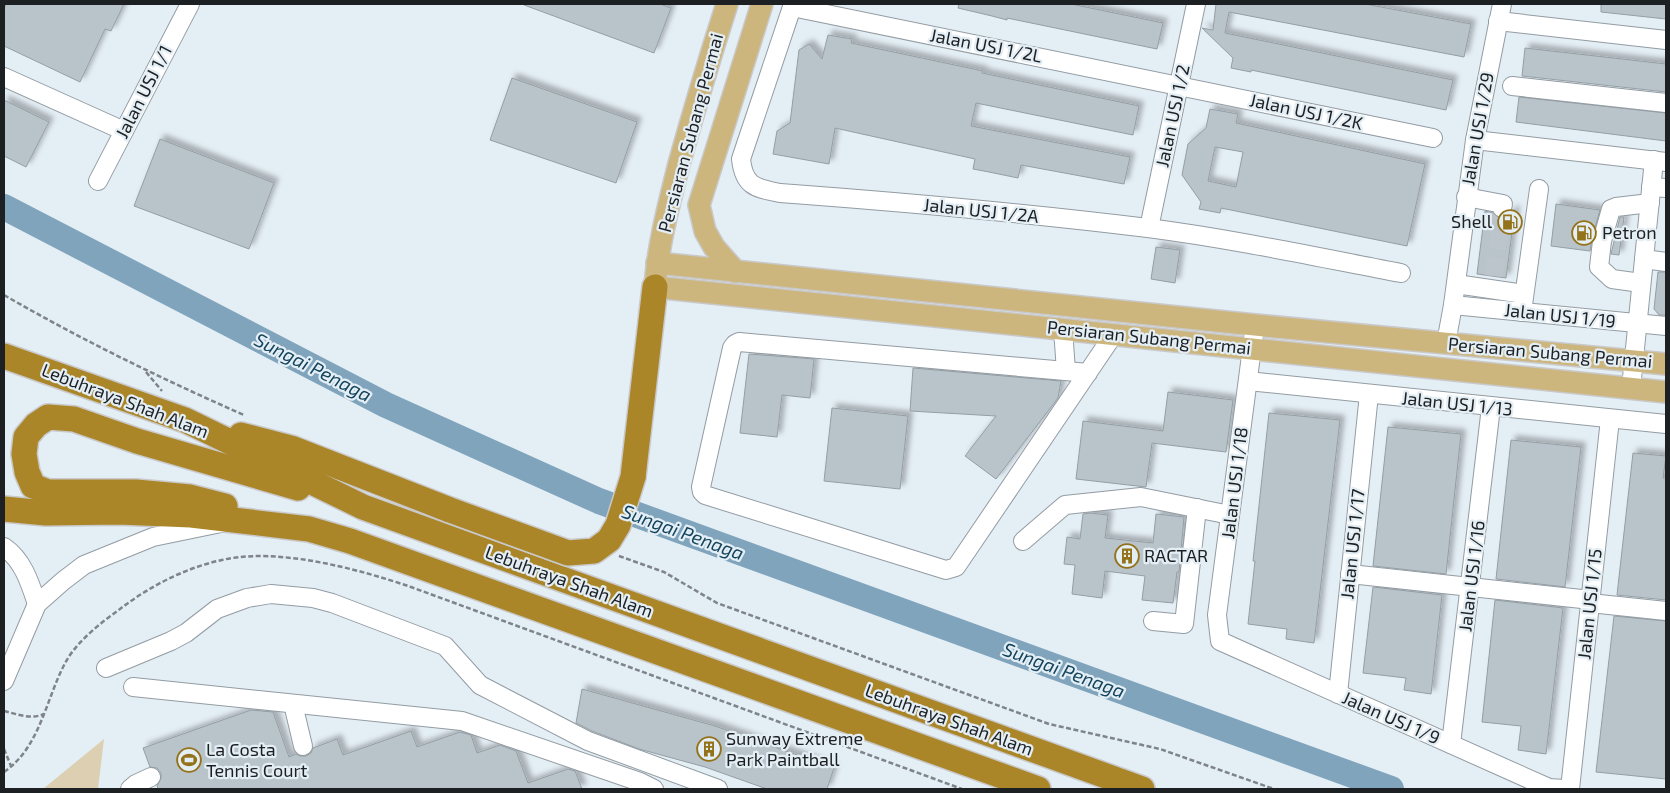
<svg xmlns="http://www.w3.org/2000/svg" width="1670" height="793" viewBox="0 0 1670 793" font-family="'Exo 2',sans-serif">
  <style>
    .green { fill: #ddcfb1 }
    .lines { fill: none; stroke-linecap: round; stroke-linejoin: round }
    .river { stroke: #7fa4bc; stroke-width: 26 }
    .building { fill: #b9c3ca; stroke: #949ea4; fill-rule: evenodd; filter: url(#shadow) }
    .minor-tunnel { stroke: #bcc5cb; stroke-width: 18; stroke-dasharray: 18 9; stroke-linecap: butt }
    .minor-casing { stroke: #939ca3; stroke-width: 20 }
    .major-casing { stroke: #c9c9ca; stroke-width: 24 }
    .highway-casing { stroke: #c9c9ca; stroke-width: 28 }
    .path { stroke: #7e8489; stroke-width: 2.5; stroke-dasharray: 5 2.5; stroke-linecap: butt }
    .minor { stroke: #fff; stroke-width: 18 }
    .major { stroke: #cdb67e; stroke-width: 21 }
    .highway { stroke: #ab8628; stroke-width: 25 }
    .highway-bridge-casing { stroke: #c9c9ca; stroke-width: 28; stroke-linecap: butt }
    .highway-bridge { stroke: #ab8628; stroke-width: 25 }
    .labels { text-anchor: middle; stroke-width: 4.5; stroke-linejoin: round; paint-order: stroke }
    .street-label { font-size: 18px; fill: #1d2023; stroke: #e4eef5 }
    .poi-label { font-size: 18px; fill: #1d2023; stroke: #e4eef5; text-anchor: start }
    .water-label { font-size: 19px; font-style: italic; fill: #14445d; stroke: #e4eef5 }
  </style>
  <defs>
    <filter id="shadow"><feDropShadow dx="4.5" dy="-4.5" stdDeviation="2.5" flood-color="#0004"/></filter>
  </defs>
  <rect width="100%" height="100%" fill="#e4eef5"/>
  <path class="green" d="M104 739 98 789H43Z"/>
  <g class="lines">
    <path class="river" d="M4 207 386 405 599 501 1391 789"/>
  </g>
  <g class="building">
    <path d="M6 4H124L111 31 105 29 80 82 4 46V9Z"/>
    <path d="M524 4H660L671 8 654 53 524 5Z"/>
    <path d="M959 4H1071L1163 23 1157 49 1007 18V20L992 16 958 8Z"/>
    <path d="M1216 4H1365L1471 24 1464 57 1229 12 1225 33 1453 80 1446 110 1251 70V72L1231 68 1233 58 1202 28 1213 30Z"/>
    <path d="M1601 4H1666V19L1601 12Z"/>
    <path d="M828 35 852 39 851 43 983 71 982 73 1139 106 1133 135 976 103 971 126 1130 157 1124 184 1021 165 1018 178 989 172 973 169 975 159 835 128 829 164 773 154 777 131 790 123 799 50 809 44 822 59Z"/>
    <path d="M1525 48 1666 64V92L1522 76Z"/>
    <path d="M512 78 637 122 616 183 490 140Z"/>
    <path d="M1519 97 1666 113V141L1516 122Z"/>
    <path d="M4 100 49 122 26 167 4 156Z"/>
    <path d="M1210 109 1238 114 1236 123 1425 164 1407 246 1221 208 1220 213 1199 209 1201 202 1182 175 1188 144 1206 128ZM1215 147 1243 152 1236 187 1208 181Z"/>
    <path d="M160 139 274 183 249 249 134 206Z"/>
    <path d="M1556 204 1600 210 1592 238 1590 251 1551 246Z"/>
    <path d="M1513 210H1515L1506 278 1477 274 1485 211 1493 213 1499 218H1504L1510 215Z"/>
    <path d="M1620 217H1624L1619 255 1611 254Z"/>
    <path d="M1156 247 1180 250 1175 283 1151 279Z"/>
    <path d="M1658 272H1666V315H1659L1654 309Z"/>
    <path d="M749 354 814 359 810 398 782 395 777 437 740 433Z"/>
    <path d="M913 368 1061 381 1058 398 996 479 965 456 996 416 910 411Z"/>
    <path d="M1168 392 1233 400 1226 452 1152 443 1146 487 1076 479 1083 421 1163 431Z"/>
    <path d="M832 408 908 416 900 489 824 481Z"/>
    <path d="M1269 413 1340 420 1314 643 1286 639 1287 629 1248 624 1255 561H1253Z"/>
    <path d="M1388 427 1461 434 1446 574 1373 566Z"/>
    <path d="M1511 440 1581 447 1565 587 1496 579Z"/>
    <path d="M1633 453 1666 456 1663 478H1666V600L1617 595Z"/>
    <path d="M1090 513 1108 515 1105 538 1153 543 1156 514 1184 517 1179 572H1177L1173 603 1142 600 1145 576 1105 571 1102 598 1072 594 1075 565 1064 564 1067 537 1080 539 1083 514Z"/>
    <path d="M1373 587 1442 595 1431 694 1404 690 1406 678 1363 673Z"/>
    <path d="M1495 600 1563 608 1546 754 1518 750 1521 726 1482 722Z"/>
    <path d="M1614 616 1666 621V779L1596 772Z"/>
    <path d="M582 689 715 726 834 768 827 789H767L705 767 639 749 592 731 576 723Z"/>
    <path d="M251 710 273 712 289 757 296 754 300 756H306L311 753 313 748 337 739 343 755 411 731 417 747 460 732 471 735 477 753 500 745 516 751 528 783 568 769 575 771 582 789H158L157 786 161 778V773L157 768 150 767 143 748Z"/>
  </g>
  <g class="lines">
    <path class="minor-tunnel" d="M1494 276 1502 208"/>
    <g class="minor-casing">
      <g id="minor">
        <path d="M793 4 741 159C744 187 756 188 780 193 902 202 1026 213 1148 228 1233 239 1317 257 1401 273"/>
        <path d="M792 7 1433 138"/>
        <path d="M1498 21 1666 40"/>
        <path d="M4 77 124 131"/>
        <path d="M1512 86 1666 103"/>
        <path d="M1475 140 1666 162"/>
        <path d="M98 181 190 4"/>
        <path d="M1651 187 1666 188"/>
        <path d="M1466 197 1503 204 1502 208"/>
        <path d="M1149 228 1196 4"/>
        <path d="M1644 259 1666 262"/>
        <path d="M1641 283 1612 279 1599 267 1602 241 1611 209 1616 207 1650 203"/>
        <path d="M1456 284 1524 294"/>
        <path d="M1453 305 1666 326"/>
        <path d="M1522 312 1539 189"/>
        <path d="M1255 325 1217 615 1220 641 1549 788 1564 789"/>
        <path d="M1063 329 1066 371"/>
        <path d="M1446 343 1453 305 1475 140 1502 4"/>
        <path d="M1088 373 739 342 735 344 732 348 701 487 702 492 705 495 946 570 956 567 1114 334"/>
        <path d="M1248 381 1666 424"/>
        <path d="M1631 388 1654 160"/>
        <path d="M1023 541 1065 505 1141 497 1230 515"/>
        <path d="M4 547C23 560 30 583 37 604"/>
        <path d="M1350 574 1591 600"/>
        <path d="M1590 603 1666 611"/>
        <path d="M1153 621 1184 624 1197 508"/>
        <path d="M106 668 171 641 186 633 217 609 247 598 271 594 313 598 332 603 445 646 480 685 588 741 718 789"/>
        <path d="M4 681 37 604 63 581 84 565 153 537 221 523"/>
        <path d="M133 687 462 721 640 782 654 789"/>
        <path d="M1338 694 1369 394"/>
        <path d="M293 704 303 746"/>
        <path d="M1451 744 1491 407"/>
        <path d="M130 789 136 784 151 777"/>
        <path d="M1570 789 1610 419"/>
      </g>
    </g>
    <g class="major-casing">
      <g id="major">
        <path d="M727 4C710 57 694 110 679 164 669 204 658 245 655 287L1666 392"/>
        <path d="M657 263 1255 325 1666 364"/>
        <path d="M736 272 714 247 705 231 699 205 762 4"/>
      </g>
    </g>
    <g class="highway-casing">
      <g id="highway">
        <path d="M4 356 185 420 363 507 1142 789"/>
        <path d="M241 435 291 448 450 510"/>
        <path d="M633 477 655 287"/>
        <path d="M225 506 190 497 136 492H48L33 486 27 472 24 454 26 437 36 425 48 417 74 419 137 441 298 488"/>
        <path d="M4 509 46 513 119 512 191 515 309 529 350 541 1038 789"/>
      </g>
    </g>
    <g class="path">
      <path d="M4 295C82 340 162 379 244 415"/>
      <path d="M146 372 162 391"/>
      <path d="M619 556 664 572 717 603 1049 724 1160 749 1274 789"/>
      <path d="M4 711C17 714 31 720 44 714"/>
      <path d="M4 749 11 766"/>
      <path d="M4 772C42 746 46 695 68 658 80 639 102 622 120 609 150 586 185 568 222 560 278 547 358 569 411 587L962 789"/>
    </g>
    <use href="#minor" class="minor"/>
    <use href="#major" class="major"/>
    <use href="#highway" class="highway"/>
    <g class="highway-bridge-casing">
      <path id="highway-bridge" d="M450 510 568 553 594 551 609 540 618 525 633 477"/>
    </g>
    <use href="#highway-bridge" class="highway-bridge"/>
  </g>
  <defs>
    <g id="fuel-ring" transform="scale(1.25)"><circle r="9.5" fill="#e4eef5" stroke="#93721a" stroke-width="1.5"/><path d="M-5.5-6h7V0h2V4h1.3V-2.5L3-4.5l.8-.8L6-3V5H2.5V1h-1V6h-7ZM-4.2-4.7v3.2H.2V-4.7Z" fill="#93721a"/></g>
    <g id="building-ring" transform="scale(1.25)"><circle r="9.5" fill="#e4eef5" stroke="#93721a" stroke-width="1.5"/><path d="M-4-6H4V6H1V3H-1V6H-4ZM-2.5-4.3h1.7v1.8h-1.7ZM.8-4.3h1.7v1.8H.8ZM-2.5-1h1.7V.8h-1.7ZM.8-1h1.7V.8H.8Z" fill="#93721a"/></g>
    <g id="stadium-ring" transform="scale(1.25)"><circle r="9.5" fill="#e4eef5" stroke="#93721a" stroke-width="1.5"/><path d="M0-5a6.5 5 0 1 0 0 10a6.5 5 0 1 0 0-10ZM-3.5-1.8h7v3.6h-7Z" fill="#93721a"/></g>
  </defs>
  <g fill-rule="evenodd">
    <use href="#fuel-ring" x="1510" y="222"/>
    <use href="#fuel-ring" x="1584" y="233"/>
    <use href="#building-ring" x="1127" y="556"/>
    <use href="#building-ring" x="709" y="749"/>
    <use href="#stadium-ring" x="189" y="760"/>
  </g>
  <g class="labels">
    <g class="street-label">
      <text transform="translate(986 46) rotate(11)" y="6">Jalan USJ 1/2L</text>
      <text transform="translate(144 92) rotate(-63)" y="6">Jalan USJ 1/1</text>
      <text transform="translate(1306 112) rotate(12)" y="6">Jalan USJ 1/2K</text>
      <text transform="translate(1173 116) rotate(-78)" y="6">Jalan USJ 1/2</text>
      <text transform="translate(1478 129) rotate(-80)" y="6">Jalan USJ 1/29</text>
      <text transform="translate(691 133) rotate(-75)" y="6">Persiaran Subang Permai</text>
      <text transform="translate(981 211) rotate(6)" y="6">Jalan USJ 1/2A</text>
      <text transform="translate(1560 316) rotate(6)" y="6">Jalan USJ 1/19</text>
      <text transform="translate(1149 338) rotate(6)" y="6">Persiaran Subang Permai</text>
      <text transform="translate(1550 353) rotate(5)" y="6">Persiaran Subang Permai</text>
      <text transform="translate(125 401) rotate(21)" y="6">Lebuhraya Shah Alam</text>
      <text transform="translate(1457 404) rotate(6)" y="6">Jalan USJ 1/13</text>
      <text transform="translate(1235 483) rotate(-83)" y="6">Jalan USJ 1/18</text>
      <text transform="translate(1353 544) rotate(-84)" y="6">Jalan USJ 1/17</text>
      <text transform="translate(1472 576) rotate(-83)" y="6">Jalan USJ 1/16</text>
      <text transform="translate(569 582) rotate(20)" y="6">Lebuhraya Shah Alam</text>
      <text transform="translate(1590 604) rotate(-84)" y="6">Jalan USJ 1/15</text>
      <text transform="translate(1391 718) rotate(24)" y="6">Jalan USJ 1/9</text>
      <text transform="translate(949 720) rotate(20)" y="6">Lebuhraya Shah Alam</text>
    </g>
    <g class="poi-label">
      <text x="1492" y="228" text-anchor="end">Shell</text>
      <text x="1602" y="239">Petron</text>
      <text x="1144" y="562">RACTAR</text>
      <text x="726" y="745">Sunway Extreme<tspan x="726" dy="21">Park Paintball</tspan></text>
      <text x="206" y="756">La Costa<tspan x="206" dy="21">Tennis Court</tspan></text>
    </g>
    <g class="water-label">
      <text transform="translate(313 367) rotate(27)" y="7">Sungai Penaga</text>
      <text transform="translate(683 532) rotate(20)" y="7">Sungai Penaga</text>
      <text transform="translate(1064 670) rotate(20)" y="7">Sungai Penaga</text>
    </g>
  </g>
  <rect width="1670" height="793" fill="none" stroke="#1d2023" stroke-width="10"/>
</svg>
